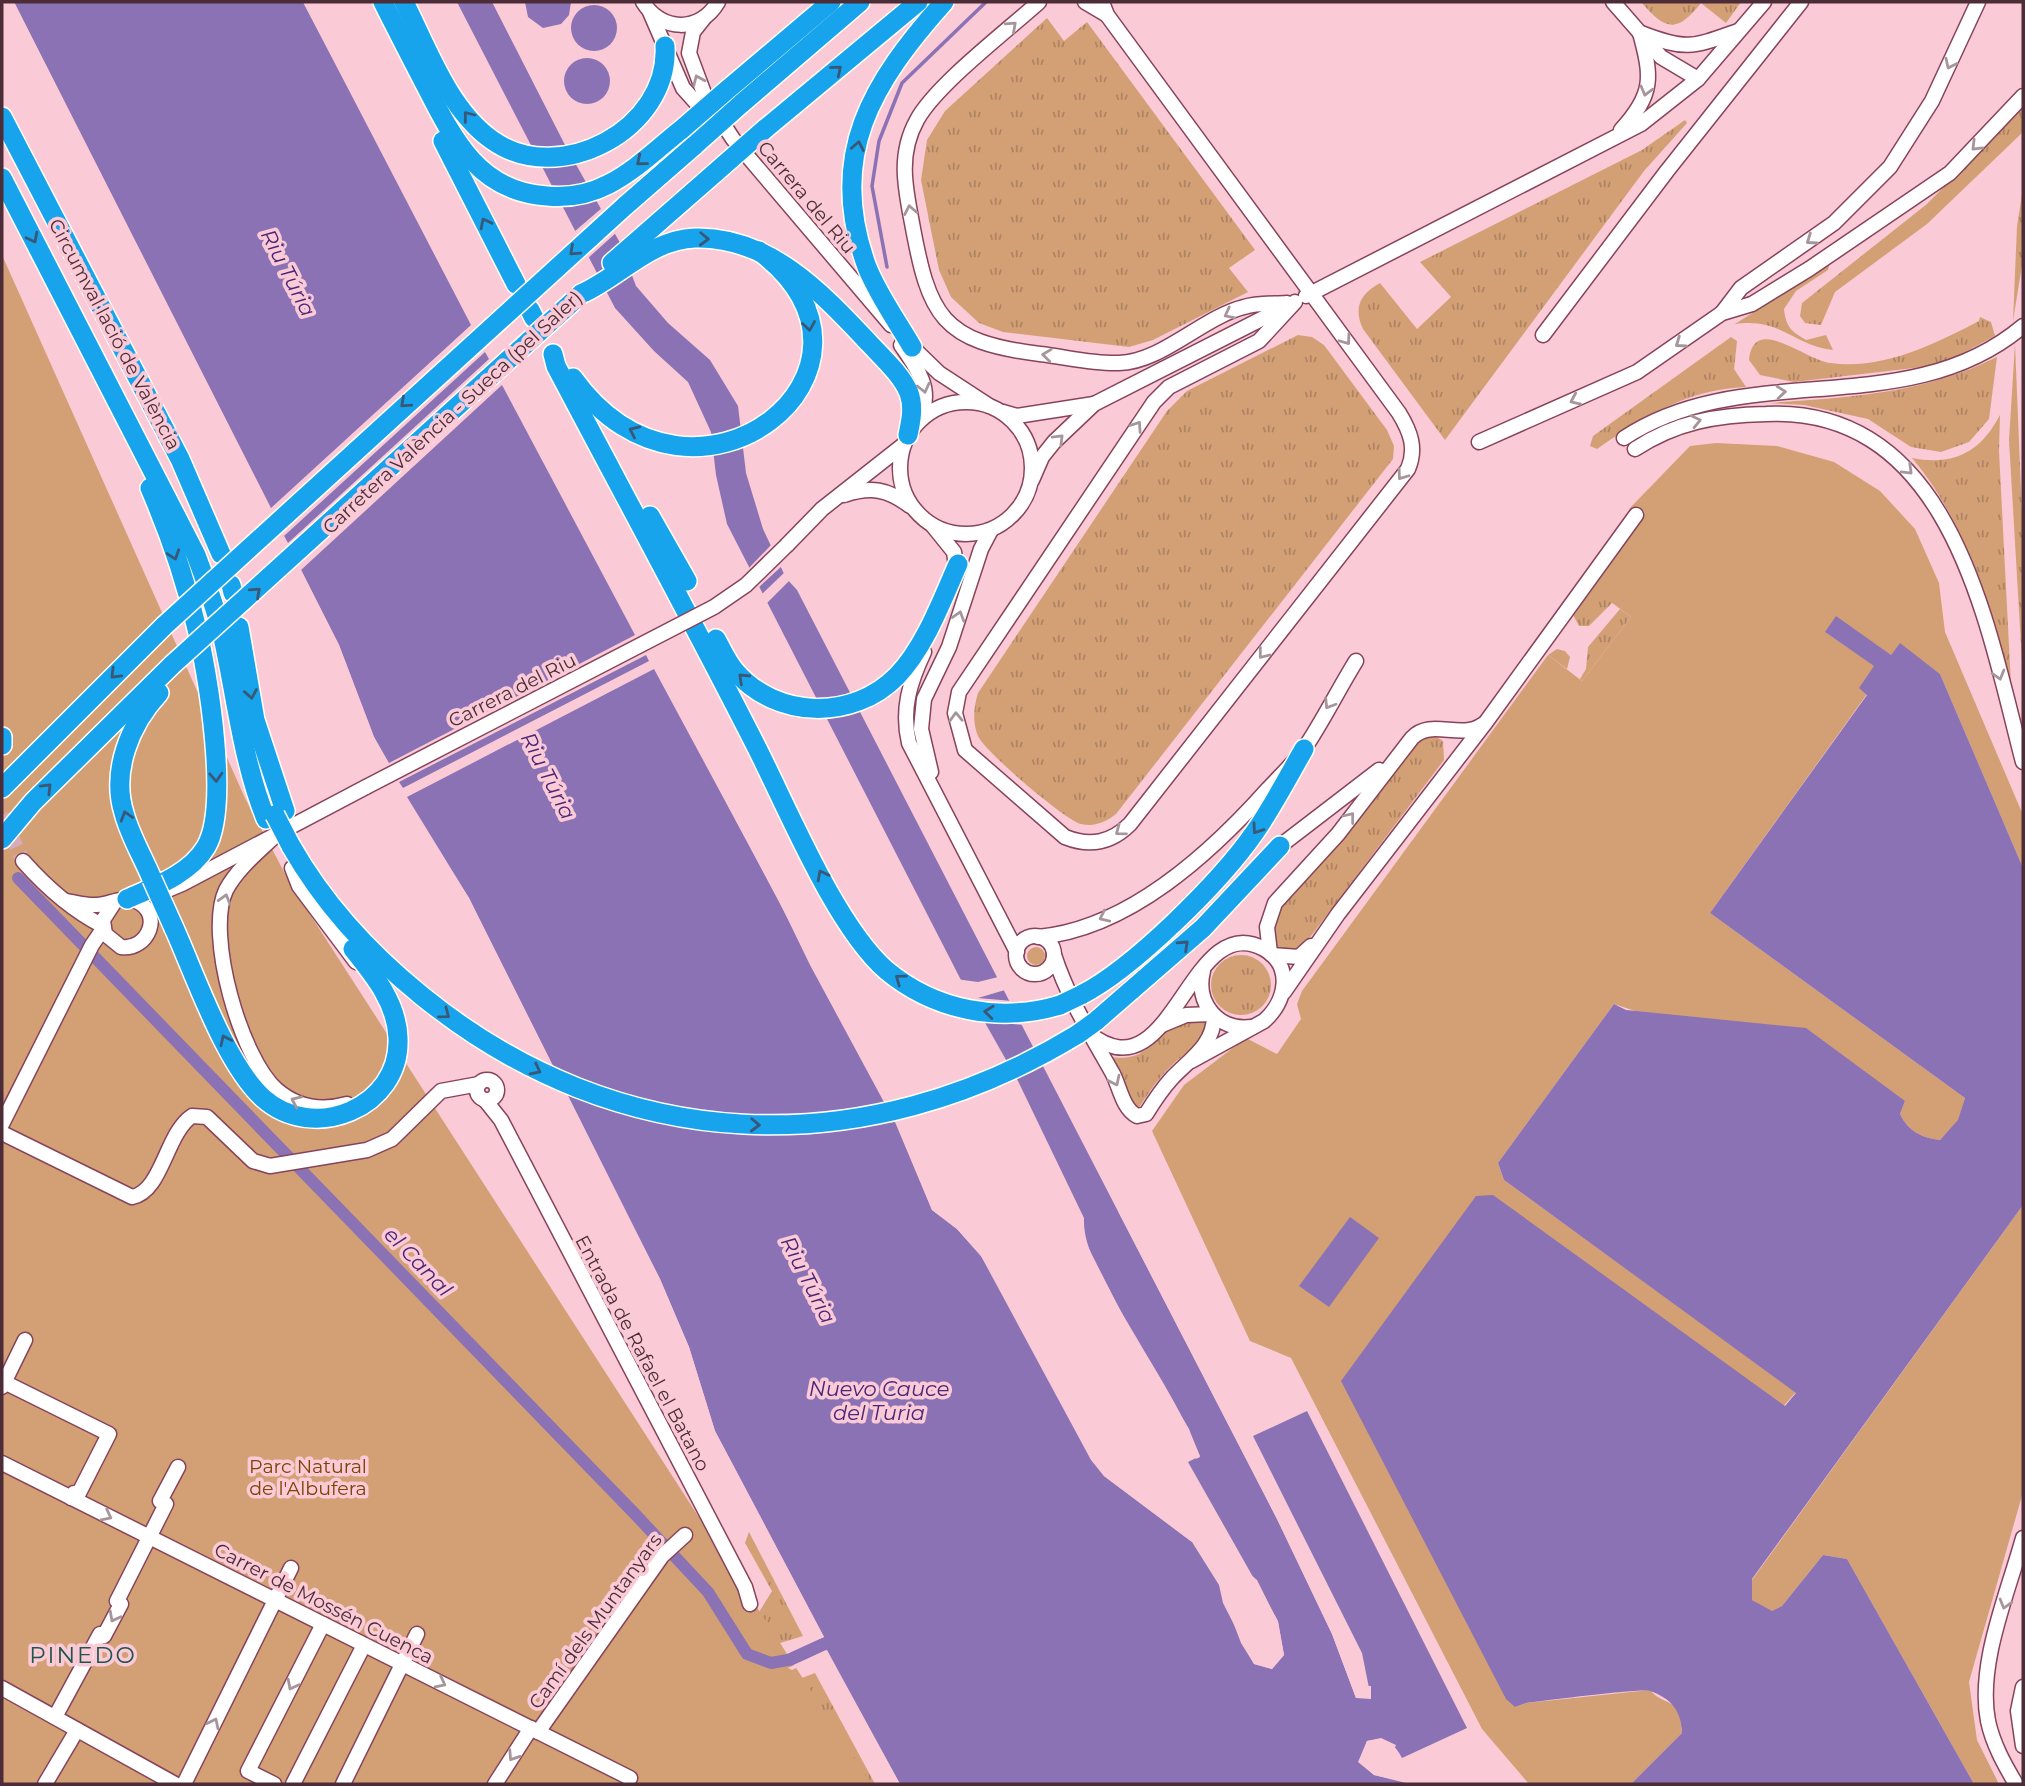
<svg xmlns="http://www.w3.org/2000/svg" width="2025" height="1786" viewBox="0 0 2025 1786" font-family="Montserrat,sans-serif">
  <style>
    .grass { fill: url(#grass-tufts) }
    .green { fill: #d3a076 }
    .water { fill: #8a72b4 }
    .pier { fill: #facad7; fill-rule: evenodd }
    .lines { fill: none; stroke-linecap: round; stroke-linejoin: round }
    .stream { stroke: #8a72b4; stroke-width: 3.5 }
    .canal { stroke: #8a72b4; stroke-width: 12 }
    .minor-tunnel { stroke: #d7abb7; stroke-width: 14; stroke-dasharray: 14 7; stroke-linecap: butt }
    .minor-casing { stroke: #87435a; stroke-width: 17 }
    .highway-casing { stroke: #fff; stroke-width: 22 }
    .minor { stroke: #fff; stroke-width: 14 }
    .highway { stroke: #17a4ed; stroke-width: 19 }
    .minor-bridge-casing { stroke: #87435a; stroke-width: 17; stroke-linecap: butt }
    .highway-bridge-casing { stroke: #fff; stroke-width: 22; stroke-linecap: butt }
    .minor-bridge { stroke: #fff; stroke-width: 14 }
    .highway-bridge { stroke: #17a4ed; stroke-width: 19 }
    .oneway { stroke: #a6969b }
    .oneway2 { stroke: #395777 }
    .labels { text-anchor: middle; stroke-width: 7; stroke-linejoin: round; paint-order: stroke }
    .street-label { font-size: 19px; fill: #4c2d37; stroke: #facad7 }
    .park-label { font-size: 19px; fill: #7d4300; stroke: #facad7 }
    .water-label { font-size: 21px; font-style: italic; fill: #492677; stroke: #facad7 }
    .quarter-label { font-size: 23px; letter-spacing: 2px; fill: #1e554c; stroke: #facad7 }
  </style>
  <defs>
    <pattern id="grass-tufts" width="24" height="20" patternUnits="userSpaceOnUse" patternTransform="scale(1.75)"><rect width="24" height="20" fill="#d3a076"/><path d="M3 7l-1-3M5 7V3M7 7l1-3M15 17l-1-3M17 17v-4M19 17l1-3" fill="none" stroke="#ad8362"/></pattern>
  </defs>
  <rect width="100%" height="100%" fill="#facad7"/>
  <g class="grass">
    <path d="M1641 2H1741L1726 23 1701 3C1677 33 1666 31 1641 2Z"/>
    <path d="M1047 18 1064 41 1087 22 1255 250 1229 268 1248 292 1153 340 1129 347 1003 332 979 323 951 297 939 270 921 180 927 140 945 111Z"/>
    <path d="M2023 106V132L1927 224 1835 292 1821 325 1805 323 1800 316 1802 303 1927 204Z"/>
    <path d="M1685 120 1687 123 1644 171 1445 440 1363 329C1353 308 1360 294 1380 283L1417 329 1451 297 1420 262 1642 150Z"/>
    <path d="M2023 188V259L2013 321 2017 226Z"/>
    <path d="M1826 266H1829L1828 270 1796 291 1784 309C1786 327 1791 331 1806 340L1826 335 1833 350C1794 346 1781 317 1735 324Z"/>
    <path d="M1980 317 1991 322 1995 336 1952 359 1931 366 1794 382 1760 375 1749 360C1754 313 1804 360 1831 363 1883 370 1935 344 1979 321Z"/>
    <path d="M1298 335 1312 337 1324 345 1387 430 1394 446 1393 459 1116 814C1106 822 1095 827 1081 824 1065 820 984 751 978 736 972 722 974 706 978 693L1167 411 1187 391Z"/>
    <path d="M1731 337 1737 341 1734 369 1746 387C1688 389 1643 417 1597 449L1590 446 1593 436Z"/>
    <path d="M2015 344 2023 539V679L2009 440Z"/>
    <path d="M1997 357 1989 419 1969 442 1941 452 1911 447 1868 419 1804 405 1769 403C1851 397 1922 394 1997 357Z"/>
    <path d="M2000 415 1999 451 2011 685C1988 605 1967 523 1912 458 1953 466 1980 453 2000 415Z"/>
    <path d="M1641 518 1612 603 1589 626H1579L1572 613Z"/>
    <path d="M1620 609 1631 617 1582 681 1580 679 1586 669 1588 647Z"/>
    <path d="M1557 649 1565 651 1570 657 1567 669 1548 655Z"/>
    <path d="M1435 736 1443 741 1444 760 1305 944 1299 950 1282 952 1277 948 1273 918 1278 906 1421 737Z"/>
    <circle cx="1036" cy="956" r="9"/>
    <circle cx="1241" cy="985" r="30"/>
    <path d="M1205 1021C1208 1043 1183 1053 1170 1067 1158 1079 1149 1092 1140 1106L1135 1108 1109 1057C1156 1063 1148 1032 1176 1022 1184 1020 1196 1021 1205 1021Z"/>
    <path d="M749 1532 803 1636 777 1644 756 1617 772 1591 745 1543Z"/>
    <path d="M815 1673 875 1784H845L783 1685Z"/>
  </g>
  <g class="green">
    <path d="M2 255 245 798 291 885 871 1784H2Z"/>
    <path d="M1716 443 1777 446 1834 462 1880 491 1915 529 1939 583 1945 632 2023 815V868L1940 674 1900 644 1891 655 1825 632 1875 666 1867 694 1710 913 1965 1098 1959 1120 1940 1140C1922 1138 1908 1131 1900 1114L1905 1101 1614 1004 1498 1163 1504 1180 1796 1392 1515 1707 1526 1703 1650 1690C1665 1708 1680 1694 1682 1733L1631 1784H1529L1482 1729 1291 1358 1250 1341 1152 1131 1184 1085 1246 1038 1277 1054 1301 1019 1297 1004 1302 991 1548 655 1582 681 1631 617 1591 587 1640 518 1629 509 1690 446Z"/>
    <path d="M2023 1205V1492L1969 1682 1977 1740 1999 1784H1974L1847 1559 1823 1555 1782 1606 1771 1612 1752 1600V1580Z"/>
  </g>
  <g class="water">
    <path d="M14 2H303L896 1123 932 1210 957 1229 981 1256 1091 1460 1104 1476 1192 1542 1219 1585 1223 1603 1254 1664 1272 1669 1284 1655 1278 1621 1188 1462 1200 1456C1177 1398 1138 1345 1109 1289 1097 1265 1083 1245 1084 1218L1018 1081 962 982 727 524 716 475 711 432 688 382 654 351 615 308 457 2H492L565 145 619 241 636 286 668 323 710 360 738 406 746 473 763 529 786 578 797 590 1277 1519 1332 1634 1356 1698H1371L1362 1653 1253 1436 1307 1411 1467 1728 1402 1758C1394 1742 1385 1737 1367 1741L1359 1762 1374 1775 1410 1784H900L827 1650 791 1666 787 1654 824 1637 715 1431 689 1347 660 1279 469 898 422 825 374 737 339 645Z"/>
    <path d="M525 2H571L569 15 561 24 543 28 528 17Z"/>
    <circle cx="594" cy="28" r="23"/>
    <circle cx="587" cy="81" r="23"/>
    <path d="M1836 616 1891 655 1900 643 1940 674 2023 868V1205L1752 1579V1600L1772 1611 1782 1606 1823 1555 1847 1559 1974 1784H1631L1682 1733C1681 1709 1670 1698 1650 1691 1643 1688 1542 1701 1526 1703L1515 1707 1506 1699 1341 1381 1476 1196 1493 1195 1785 1406 1796 1393 1504 1180 1498 1163 1614 1004 1626 1010 1806 1028 1905 1101 1900 1114C1908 1131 1922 1138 1940 1140L1958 1120 1965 1098 1710 913 1867 695 1859 688 1874 666 1825 632Z"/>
    <path d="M1350 1217 1379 1238 1329 1307 1299 1286Z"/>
  </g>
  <g class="pier">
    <path d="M11 2H14L271 508 471 325 303 2H307L899 1122 935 1208 960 1227 983 1254 1005 1294 981 1256 957 1229 932 1210 895 1122 804 1134 724 1132 650 1121 565 1094 660 1279 689 1347 715 1431 824 1637 783 1654 819 1636 711 1432 686 1348 657 1281 466 900 419 827 371 739 336 647ZM485 352 489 359 288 543 284 536ZM502 385 635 635 389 763 374 737 339 645 301 570ZM646 655 649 661 403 788 399 782ZM654 669 779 901 810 965 885 1104 799 1116 743 1115 677 1108 606 1089 552 1068 469 898 407 797Z"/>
    <path d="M603 207 617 232 587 259 574 232Z"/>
    <path d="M773 543 783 565 758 588 748 569Z"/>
    <path d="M786 571 791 579 766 604 761 595Z"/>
    <path d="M998 977 1005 990 978 998 1012 1001 1024 1025 981 1021 956 979 978 982Z"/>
    <path d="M1118 1211 1126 1217 1219 1397 1222 1412 1233 1425 1280 1517 1335 1633 1359 1695H1367V1686H1371V1699L1356 1698 1332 1634 1277 1519Z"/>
    <path d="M1084 1239 1123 1316 1189 1429 1200 1457 1196 1459 1194 1456 1186 1430 1120 1318 1083 1246Z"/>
    <path d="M1032 1342 1094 1458 1107 1474 1191 1536 1192 1542 1104 1476 1091 1459Z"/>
    <path d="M1250 1574 1257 1580 1278 1622 1284 1655 1272 1669 1254 1664 1241 1643 1219 1585 1244 1642 1257 1661 1271 1665 1280 1654 1275 1623 1254 1582 1247 1576Z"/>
    <path d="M826 1650 900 1784H896L825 1654 792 1670 788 1668Z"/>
    <path d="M1381 1738 1396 1745 1394 1750 1381 1742 1369 1744 1363 1761 1375 1771 1414 1784 1374 1775 1358 1762 1367 1741Z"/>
  </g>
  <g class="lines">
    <path class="stream" d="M887 267 872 186 879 141 902 83 986 2"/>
    <path class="canal" d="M18 878 634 1513 708 1592 747 1654 771 1663 788 1660"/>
    <path class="minor-tunnel" d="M2 815 23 861"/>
    <g class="minor-casing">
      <g id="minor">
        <path d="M643 2C661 32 700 33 718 2"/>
        <path d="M1039 2C1007 31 936 85 917 120 898 154 905 187 912 223 929 316 941 342 1040 354 1066 357 1093 364 1119 363 1162 362 1203 317 1244 307 1257 303 1273 304 1287 303"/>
        <path d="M1085 2 1107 15"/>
        <path d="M1102 2 1107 15 1399 413C1410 431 1417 448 1408 469L1130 824C1111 843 1090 847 1065 837L965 750 955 713 959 692 1154 402 1169 387 1259 341 1295 302"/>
        <path d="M1613 2 1661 57 1698 79"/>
        <path d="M650 12 683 88 709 117"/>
        <path d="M704 18 693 32 689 53 705 96 733 139 891 325"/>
        <path d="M1641 33C1687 51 1693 47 1738 31"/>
        <path d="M1621 130C1654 94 1652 77 1640 33"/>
        <path d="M1306 296 1641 124 1698 79 1764 2"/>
        <path d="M1722 313 1741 288 1834 223 1890 167 1932 101 1978 2"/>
        <path d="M1543 335 1667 171 1801 2"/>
        <path d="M907 342 939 373 988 405"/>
        <path d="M901 345C918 370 935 391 918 420"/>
        <circle cx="966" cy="468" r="66"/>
        <path d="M1003 412 1017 416 1094 404"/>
        <path d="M1624 438C1747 357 1907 424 2023 326"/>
        <path d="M1479 442 1637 372 1722 313 1752 304 1809 269 1950 173 2023 96"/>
        <path d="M1635 449C1676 422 1717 415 1766 414 1952 406 1987 625 2023 762"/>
        <path d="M1032 480 1042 457 1054 442 1094 404 1285 307"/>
        <path d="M844 495C871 486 888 489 910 506"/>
        <path d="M933 526 954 552 957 573"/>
        <path d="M787 545 822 509 902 446"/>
        <path d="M924 652C910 682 901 709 909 743L1017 952"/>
        <path d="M931 772 921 729 924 699 949 647 981 549 991 530"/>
        <path d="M280 831C262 849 238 867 226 890 205 934 241 1059 277 1090 297 1107 322 1111 347 1104"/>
        <path d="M1280 846 1379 770"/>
        <path d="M23 861C46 887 72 910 103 926"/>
        <path d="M292 868 299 886 356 962"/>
        <path d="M158 894 182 884 366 787"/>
        <path d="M65 901C74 902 84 905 93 905 107 906 122 895 136 901 164 913 148 951 121 947L105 934 103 920 114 903"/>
        <circle cx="1035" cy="955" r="19"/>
        <path d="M1038 937C1129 929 1211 853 1268 789 1280 776 1294 763 1304 749 1323 721 1338 690 1356 661"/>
        <path d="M1270 953 1267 927 1275 903 1338 834 1412 738C1431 718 1460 740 1482 725"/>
        <path d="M1054 955C1068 998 1091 1035 1113 1074 1120 1088 1123 1109 1137 1116L1146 1114C1154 1101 1162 1089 1172 1078 1190 1059 1214 1045 1214 1016"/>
        <path d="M1272 955 1299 957 1311 946"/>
        <path d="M1203 971C1195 1003 1218 1031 1251 1027"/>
        <path d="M1284 992 1338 914 1486 722 1636 515"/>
        <path d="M1162 1025 1186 1015 1212 1014"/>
        <path d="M1090 1034C1173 1099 1189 907 1264 949 1294 966 1286 1002 1264 1021L1191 1061"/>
        <circle cx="487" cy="1090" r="10"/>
        <path d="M485 1100 501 1120 745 1587 750 1604"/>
        <path d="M2 1124 92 945 103 929"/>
        <path d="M2 1133 132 1197C162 1192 166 1133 192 1116L207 1117 253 1161 270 1166 367 1150 392 1139 441 1091 479 1084"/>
        <path d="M4 1382 109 1434 79 1493H74L71 1498"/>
        <path d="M2 1387 25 1340"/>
        <path d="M2 1463 630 1778"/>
        <path d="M2023 1687 2018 1711 2023 1746"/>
        <path d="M2 1688 175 1784"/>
        <path d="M55 1717 100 1634 104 1636 121 1604 117 1601 166 1504 160 1501 178 1467"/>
        <path d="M538 1732 662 1556 685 1535"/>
        <path d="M45 1784 77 1730"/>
        <path d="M184 1784 291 1568"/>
        <path d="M274 1784 248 1771 323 1624"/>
        <path d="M293 1784 364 1645"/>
        <path d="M343 1784 417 1634"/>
        <path d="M495 1784 531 1728"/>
        <path d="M2016 1784C2004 1764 1993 1744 1988 1721 1977 1664 2008 1593 2023 1538"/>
      </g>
    </g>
    <g class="highway-casing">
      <g id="highway">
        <path d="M383 2C397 30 412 59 427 88 454 141 480 192 547 196 568 198 590 194 609 184 636 170 658 148 682 129"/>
        <path d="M404 2C427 47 448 109 492 140 559 188 670 129 665 46"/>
        <path d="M727 90 831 2"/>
        <path d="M741 104 860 2"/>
        <path d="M2 117 180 459 221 554"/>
        <path d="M765 129 918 2"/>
        <path d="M443 141 516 284"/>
        <path d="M2 178 196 555C207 584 217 612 224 642 237 702 243 762 266 819"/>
        <path d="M625 206 695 145"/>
        <path d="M612 263 716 172"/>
        <path d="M581 294C621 276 649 240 695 238 769 236 822 293 869 343 882 357 902 375 909 393 914 407 911 421 908 435"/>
        <path d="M530 310 534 318"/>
        <path d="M912 347C897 321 878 295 867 267 826 156 872 83 944 2"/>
        <path d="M553 354 556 366C623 493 691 618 756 746 788 809 835 925 886 970 935 1011 1000 1023 1060 1005"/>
        <path d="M573 378C694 546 915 367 759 251"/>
        <path d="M650 516 687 581"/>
        <path d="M231 585 233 593"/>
        <path d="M239 627 255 720 285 811"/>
        <path d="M716 639C722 650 727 662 735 671 776 719 853 721 897 676 925 647 942 600 958 564"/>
        <path d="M2 737V745"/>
        <path d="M2 788 164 626"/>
        <path d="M2 839 33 802 172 665"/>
        <path d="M291 846C325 906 369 953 422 996 619 1156 864 1165 1078 1034"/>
        <path d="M152 879C143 857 130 836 124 813 111 771 130 724 159 693"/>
        <path d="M127 899C154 887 190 874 206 847 230 807 208 672 196 625 185 579 169 532 150 488"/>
        <path d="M174 928C196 977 225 1063 263 1098 313 1143 401 1108 398 1038 397 1003 374 975 353 949"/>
        <path d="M1081 995C1134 968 1221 881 1255 832 1273 806 1288 777 1304 749"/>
        <path d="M1096 1021 1203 928 1280 846"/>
      </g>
    </g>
    <use href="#minor" class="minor"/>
    <use href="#highway" class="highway"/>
    <g class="minor-bridge-casing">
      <path id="minor-bridge" d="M366 787 714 607 746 585 787 545"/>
    </g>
    <g class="highway-bridge-casing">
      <g id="highway-bridge">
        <path d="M682 129 727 90"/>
        <path d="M695 145 741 104"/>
        <path d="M716 172 765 129"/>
        <path d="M164 626 625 206"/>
        <path d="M172 665 581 294"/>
        <path d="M275 815 291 846"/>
        <path d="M152 879 174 928"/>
        <path d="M1060 1005 1081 995"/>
        <path d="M1078 1034 1096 1021"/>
      </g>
    </g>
    <use href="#minor-bridge" class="minor-bridge"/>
    <use href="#highway-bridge" class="highway-bridge"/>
  </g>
  <defs><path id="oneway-chevron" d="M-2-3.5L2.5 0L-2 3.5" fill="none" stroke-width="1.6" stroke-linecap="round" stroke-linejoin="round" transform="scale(1.75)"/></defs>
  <g class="oneway">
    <use href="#oneway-chevron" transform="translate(1012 26) rotate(-42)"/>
    <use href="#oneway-chevron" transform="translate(1950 64) rotate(115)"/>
    <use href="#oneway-chevron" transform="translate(698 80) rotate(-113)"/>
    <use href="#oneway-chevron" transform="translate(1646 91) rotate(105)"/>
    <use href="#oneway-chevron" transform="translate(1976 146) rotate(135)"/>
    <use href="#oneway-chevron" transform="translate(910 210) rotate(-101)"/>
    <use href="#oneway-chevron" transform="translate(1811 240) rotate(145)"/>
    <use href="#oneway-chevron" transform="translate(1229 314) rotate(153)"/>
    <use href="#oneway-chevron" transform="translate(1346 340) rotate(54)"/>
    <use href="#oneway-chevron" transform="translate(1680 343) rotate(145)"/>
    <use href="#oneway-chevron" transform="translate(1047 355) rotate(-173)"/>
    <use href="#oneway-chevron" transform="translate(924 388) rotate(77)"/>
    <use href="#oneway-chevron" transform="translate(1781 392) rotate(-5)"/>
    <use href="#oneway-chevron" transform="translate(1575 400) rotate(156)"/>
    <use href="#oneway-chevron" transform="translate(1696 421) rotate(-13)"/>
    <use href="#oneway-chevron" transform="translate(1137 426) rotate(-56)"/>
    <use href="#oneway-chevron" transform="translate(1059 439) rotate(-45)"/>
    <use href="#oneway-chevron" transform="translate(1908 470) rotate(44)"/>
    <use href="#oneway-chevron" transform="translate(1402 475) rotate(126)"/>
    <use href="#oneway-chevron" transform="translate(959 616) rotate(-73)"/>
    <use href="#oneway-chevron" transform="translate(1263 654) rotate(128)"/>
    <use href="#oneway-chevron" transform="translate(1999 675) rotate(74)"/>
    <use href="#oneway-chevron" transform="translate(1329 704) rotate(122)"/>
    <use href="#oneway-chevron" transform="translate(956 717) rotate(-92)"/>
    <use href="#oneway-chevron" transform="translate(1350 817) rotate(-52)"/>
    <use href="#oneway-chevron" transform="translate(1120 831) rotate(143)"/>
    <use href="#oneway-chevron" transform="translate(225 899) rotate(-74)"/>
    <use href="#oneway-chevron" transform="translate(1104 917) rotate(155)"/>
    <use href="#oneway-chevron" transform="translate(1115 1081) rotate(64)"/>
    <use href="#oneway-chevron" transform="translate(296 1101) rotate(-156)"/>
    <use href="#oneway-chevron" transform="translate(107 1516) rotate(27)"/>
    <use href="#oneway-chevron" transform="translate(2005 1604) rotate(106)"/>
    <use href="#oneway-chevron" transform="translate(114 1617) rotate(118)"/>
    <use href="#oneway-chevron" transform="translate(441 1683) rotate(27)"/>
    <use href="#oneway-chevron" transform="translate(292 1685) rotate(117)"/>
    <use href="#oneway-chevron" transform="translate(214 1723) rotate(-64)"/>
    <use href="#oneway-chevron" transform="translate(513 1756) rotate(123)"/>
  </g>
  <g class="oneway2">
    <use href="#oneway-chevron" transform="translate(837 70) rotate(-40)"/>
    <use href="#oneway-chevron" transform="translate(468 116) rotate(-128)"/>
    <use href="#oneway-chevron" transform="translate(858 146) rotate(-79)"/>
    <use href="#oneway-chevron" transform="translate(641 161) rotate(141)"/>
    <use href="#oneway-chevron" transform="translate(485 223) rotate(-117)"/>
    <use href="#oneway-chevron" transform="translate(33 238) rotate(63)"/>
    <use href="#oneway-chevron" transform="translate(704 239) rotate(2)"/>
    <use href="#oneway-chevron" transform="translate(574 251) rotate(138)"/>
    <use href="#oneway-chevron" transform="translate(809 326) rotate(81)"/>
    <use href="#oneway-chevron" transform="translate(405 403) rotate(138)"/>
    <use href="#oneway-chevron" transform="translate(634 431) rotate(-155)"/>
    <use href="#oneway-chevron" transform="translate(174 555) rotate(72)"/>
    <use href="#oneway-chevron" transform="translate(256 592) rotate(-42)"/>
    <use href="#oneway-chevron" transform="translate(115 674) rotate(135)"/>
    <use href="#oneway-chevron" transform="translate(743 678) rotate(-137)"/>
    <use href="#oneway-chevron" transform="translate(251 694) rotate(80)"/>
    <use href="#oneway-chevron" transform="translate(216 777) rotate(87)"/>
    <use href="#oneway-chevron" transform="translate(47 788) rotate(-45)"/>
    <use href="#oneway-chevron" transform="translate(126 816) rotate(-107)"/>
    <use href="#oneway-chevron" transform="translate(1257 829) rotate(125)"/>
    <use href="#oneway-chevron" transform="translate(822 875) rotate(-117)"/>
    <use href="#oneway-chevron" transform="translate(1184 945) rotate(-43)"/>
    <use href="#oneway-chevron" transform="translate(900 979) rotate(-144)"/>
    <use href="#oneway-chevron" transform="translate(989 1012) rotate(-174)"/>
    <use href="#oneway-chevron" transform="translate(445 1014) rotate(37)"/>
    <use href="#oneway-chevron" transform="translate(225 1040) rotate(-115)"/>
    <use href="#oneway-chevron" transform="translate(536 1070) rotate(27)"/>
    <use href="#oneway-chevron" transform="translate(755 1125) rotate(2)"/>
  </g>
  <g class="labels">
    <g class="street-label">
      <text transform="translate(807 197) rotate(50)" y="7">Carrera del Riu</text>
      <text transform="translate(115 334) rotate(62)" y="7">Circumval·lació de València</text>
      <text transform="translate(452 412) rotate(-43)" y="7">Carretera València - Sueca (pel Saler)</text>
      <text transform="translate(512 690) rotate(-27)" y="7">Carrera del Riu</text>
      <text transform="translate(643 1353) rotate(62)" y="7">Entrada de Rafael el Batano</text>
      <text transform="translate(324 1603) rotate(27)" y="7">Carrer de Mossén Cuenca</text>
      <text transform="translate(595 1621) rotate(-54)" y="7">Camí dels Muntanyars</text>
    </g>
    <g class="park-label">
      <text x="308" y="1473">Parc Natural<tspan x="308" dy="22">de l'Albufera</tspan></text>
    </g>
    <g class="water-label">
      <text transform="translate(288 273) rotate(63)" y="7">Riu Túria</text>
      <text transform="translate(548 776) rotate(63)" y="7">Riu Túria</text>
      <text transform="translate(418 1262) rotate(46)" y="7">el Canal</text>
      <text transform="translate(808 1280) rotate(63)" y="7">Riu Túria</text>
      <text x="879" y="1396">Nuevo Cauce<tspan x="879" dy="24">del Turia</tspan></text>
    </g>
    <g class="quarter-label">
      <text x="83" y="1663">PINEDO</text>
    </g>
  </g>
  <rect width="2025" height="1786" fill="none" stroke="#4c2d37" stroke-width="7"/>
</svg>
